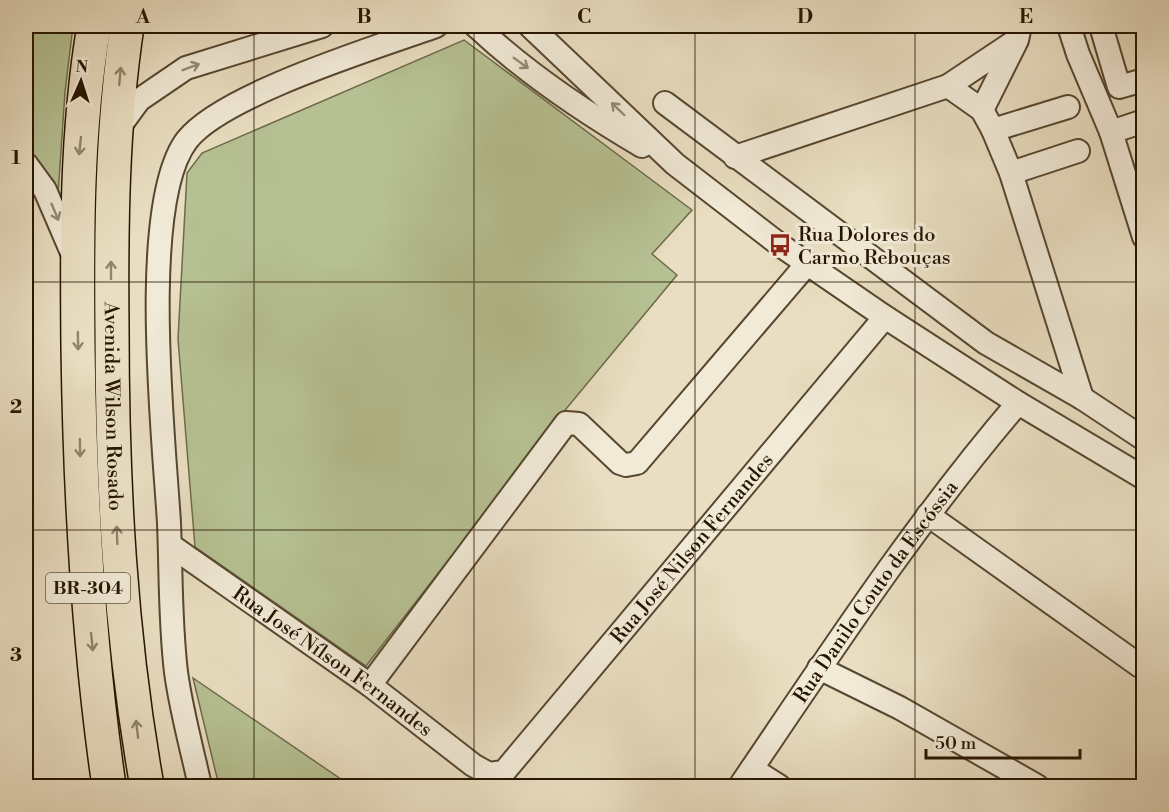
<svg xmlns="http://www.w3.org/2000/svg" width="1169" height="812" viewBox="0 0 1169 812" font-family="'Libre Bodoni',serif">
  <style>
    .green { fill: #b6c193; stroke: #6e6b4a; stroke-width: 1.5 }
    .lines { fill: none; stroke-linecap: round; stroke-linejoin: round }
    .street-casing { stroke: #574730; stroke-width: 26 }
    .highway-casing { stroke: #261500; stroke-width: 36 }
    .street { stroke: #f1ead7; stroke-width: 22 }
    .highway { stroke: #e9dec1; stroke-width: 33 }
    .oneway { stroke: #968a76 }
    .oneway2 { stroke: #91846a }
    .grid { fill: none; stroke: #261500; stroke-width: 1.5; stroke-opacity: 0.55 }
    .labels { text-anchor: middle; stroke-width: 6; stroke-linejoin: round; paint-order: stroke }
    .shield { fill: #f1ead7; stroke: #635540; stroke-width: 1.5 }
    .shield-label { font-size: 18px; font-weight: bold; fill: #261500 }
    .poi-label { font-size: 20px; fill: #261500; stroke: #f1ead7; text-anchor: start }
    .street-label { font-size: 20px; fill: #261500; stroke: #f1ead7 }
    .neatline { fill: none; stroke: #261500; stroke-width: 2 }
    .grid-label { font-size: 20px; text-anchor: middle; font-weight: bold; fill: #261500 }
  </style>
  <rect width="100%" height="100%" fill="#e9dec1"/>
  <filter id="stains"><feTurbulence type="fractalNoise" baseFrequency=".00333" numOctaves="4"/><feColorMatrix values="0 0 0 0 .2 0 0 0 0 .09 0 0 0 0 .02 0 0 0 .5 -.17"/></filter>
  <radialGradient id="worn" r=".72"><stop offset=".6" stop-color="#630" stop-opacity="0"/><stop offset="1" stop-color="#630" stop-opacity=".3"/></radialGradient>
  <g class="green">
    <path d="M26 26H73L65 92 58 195 26 152Z"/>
    <path d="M464 40 692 210 652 254 677 275 566 409 366 666 195 547 178 339 187 173 202 153Z"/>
    <path d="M193 678 351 786H219Z"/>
  </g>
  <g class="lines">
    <g class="street-casing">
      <g id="street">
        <path d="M476 26C525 72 584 112 642 146"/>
        <path d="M530 26 675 164 780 245 885 317 1018 403 1144 478"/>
        <path d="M1069 26 1078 54 1111 132 1144 121"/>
        <path d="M1101 26 1119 87 1144 80"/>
        <path d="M948 86 1017 40 1020 26"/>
        <path d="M665 103 986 343 1082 398 1144 439"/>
        <path d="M982 110 1016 42"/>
        <path d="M117 130 139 100 186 68 322 26"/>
        <path d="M993 130 1068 107"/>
        <path d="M1111 132 1144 237"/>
        <path d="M735 157 948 86 982 110 993 130 1011 173 1082 398"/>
        <path d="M26 164 45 190 73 255"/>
        <path d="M1011 173 1078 151"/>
        <path d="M928 515 1140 666"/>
        <path id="s1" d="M170 545 370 685 473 765 489 774 504 772 885 317"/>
        <path d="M819 668 900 708 1037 786"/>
        <path d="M370 685 566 423 579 424 620 463 626 465 637 463 807 264"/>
        <path d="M752 769 779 786"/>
        <path d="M200 786C192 749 181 710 176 672 170 623 171 572 169 523 164 439 138 204 187 140 223 94 378 47 436 26"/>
        <path id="s2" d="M740 786C829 655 915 523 1018 403"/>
      </g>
    </g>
    <g class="highway-casing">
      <g id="highway">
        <path d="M94 26C76 132 77 240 78 347 80 494 88 641 109 786"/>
        <path id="s3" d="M127 26C112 126 111 227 112 329 112 483 120 635 147 786"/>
      </g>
    </g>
    <use href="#street" class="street"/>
    <use href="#highway" class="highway"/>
  </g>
  <defs><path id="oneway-shaft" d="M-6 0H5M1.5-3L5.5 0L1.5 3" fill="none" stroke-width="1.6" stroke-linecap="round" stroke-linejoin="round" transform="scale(1.5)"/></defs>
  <g class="oneway">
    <use href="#oneway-shaft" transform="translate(521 63) rotate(36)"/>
    <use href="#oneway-shaft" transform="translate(191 67) rotate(-21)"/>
    <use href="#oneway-shaft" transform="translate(618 109) rotate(-136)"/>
    <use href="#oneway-shaft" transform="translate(55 212) rotate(67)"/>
  </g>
  <g class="oneway2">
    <use href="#oneway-shaft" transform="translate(120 76) rotate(-85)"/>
    <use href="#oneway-shaft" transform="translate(80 146) rotate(96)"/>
    <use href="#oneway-shaft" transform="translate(111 270) rotate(-90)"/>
    <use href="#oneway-shaft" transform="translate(78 341) rotate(89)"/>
    <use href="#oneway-shaft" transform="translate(80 448) rotate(89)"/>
    <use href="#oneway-shaft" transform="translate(117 535) rotate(-92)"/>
    <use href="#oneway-shaft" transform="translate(92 642) rotate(84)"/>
    <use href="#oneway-shaft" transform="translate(137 729) rotate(-97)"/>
  </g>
  <path class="grid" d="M254 26V786M474 26V786M695 26V786M915 26V786M26 282H1144M26 530H1144"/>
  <defs>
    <g id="bus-bare" transform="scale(1.8)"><path d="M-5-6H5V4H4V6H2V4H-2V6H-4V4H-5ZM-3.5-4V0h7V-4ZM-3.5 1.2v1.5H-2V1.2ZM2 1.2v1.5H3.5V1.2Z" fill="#8f2418" stroke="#f1ead7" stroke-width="2.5" paint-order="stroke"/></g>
  </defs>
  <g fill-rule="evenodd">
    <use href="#bus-bare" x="780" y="245"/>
  </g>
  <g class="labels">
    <rect class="shield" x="46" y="573" width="84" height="30" rx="4.5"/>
    <g class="shield-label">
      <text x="88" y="594">BR-304</text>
    </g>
    <g class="poi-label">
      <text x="798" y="241">Rua Dolores do<tspan x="798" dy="23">Carmo Rebouças</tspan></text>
    </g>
    <g class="street-label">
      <text dy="7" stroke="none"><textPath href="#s3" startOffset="381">Avenida Wilson Rosado</textPath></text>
      <text dy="7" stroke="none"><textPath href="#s1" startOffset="700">Rua José Nilson Fernandes</textPath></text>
      <text dy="7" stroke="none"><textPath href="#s2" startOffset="237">Rua Danilo Couto da Escóssia</textPath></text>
      <text dy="7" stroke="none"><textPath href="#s1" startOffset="200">Rua José Nílson Fernandes</textPath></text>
    </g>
  </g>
  <rect width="1169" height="812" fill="none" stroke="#e9dec1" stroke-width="66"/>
  <g transform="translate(81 81) rotate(3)" stroke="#f1ead7" stroke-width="4.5" paint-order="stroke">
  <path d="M0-4.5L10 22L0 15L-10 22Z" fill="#261500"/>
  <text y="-9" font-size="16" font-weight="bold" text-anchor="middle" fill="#261500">N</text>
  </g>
  <path d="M926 749v9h154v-9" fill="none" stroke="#261500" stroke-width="3"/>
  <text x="935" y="749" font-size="18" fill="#261500" stroke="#f1ead7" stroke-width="4.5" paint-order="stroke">50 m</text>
  <rect x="33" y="33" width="1103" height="746" class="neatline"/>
  <g class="grid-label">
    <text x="143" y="23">A</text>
    <text x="364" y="23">B</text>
    <text x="584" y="23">C</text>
    <text x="805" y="23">D</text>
    <text x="1026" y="23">E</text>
    <text x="16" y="164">1</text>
    <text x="16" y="413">2</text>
    <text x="16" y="661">3</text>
  </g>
  <rect width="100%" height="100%" filter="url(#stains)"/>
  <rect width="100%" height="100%" fill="url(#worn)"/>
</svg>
